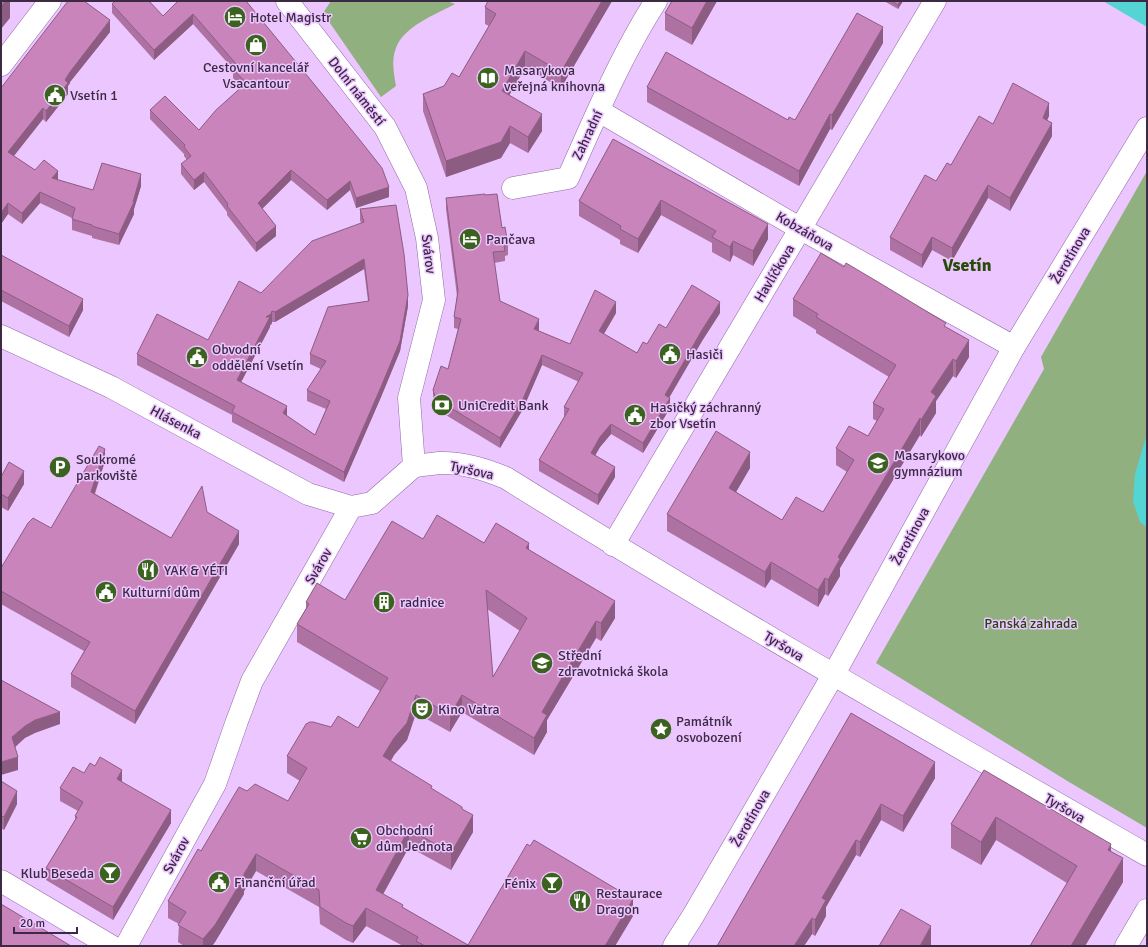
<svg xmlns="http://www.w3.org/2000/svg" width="1148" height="947" viewBox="0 0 1148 947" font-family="Signika,sans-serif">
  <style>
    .green { fill: #90b07f }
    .water { fill: #54d5d4 }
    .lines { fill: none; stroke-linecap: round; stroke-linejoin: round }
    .street-casing { stroke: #9267a6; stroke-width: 23 }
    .secondary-casing { stroke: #9267a6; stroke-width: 23 }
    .street { stroke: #fff; stroke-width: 22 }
    .secondary { stroke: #fff; stroke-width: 22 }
    .wall { fill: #ad72a1; fill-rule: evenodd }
    .shaded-wall { fill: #8d5c83 }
    .building { fill: #c984bb; stroke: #8d5c83; fill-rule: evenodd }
    .labels { text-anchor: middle; stroke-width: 3; stroke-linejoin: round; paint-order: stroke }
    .poi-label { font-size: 14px; fill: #3c2a45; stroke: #ecc6fe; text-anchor: start }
    .street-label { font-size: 14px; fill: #3c2a45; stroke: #ecc6fe }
    .park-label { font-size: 14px; fill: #264411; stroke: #ecc6fe }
    .district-label { font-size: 18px; font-weight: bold; fill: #274b09; stroke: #ecc6fe }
  </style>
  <rect width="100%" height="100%" fill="#ecc6fe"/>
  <g class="green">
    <path d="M331 1H447L455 4C436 14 403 27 396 48 391 60 394 74 396 86L381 97 323 13Z"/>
    <path d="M1147 171V828L1069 782 876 663 1044 369 1041 357Z"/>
  </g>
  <g class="water">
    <path d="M1103 1H1147V27Z"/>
    <path d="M1147 434V528L1140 522 1133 501 1135 474Z"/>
  </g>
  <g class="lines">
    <g class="street-casing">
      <g id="street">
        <path d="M287 1 385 127 416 188 427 238 434 300 409 398 414 466"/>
        <path d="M599 111 801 229 1014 347"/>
        <path d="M513 188 568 178C595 118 620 57 656 1"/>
        <path d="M1 336 111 387 308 494 351 507"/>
        <path d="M414 466C423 465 431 464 439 463 462 462 485 469 506 478 716 609 932 732 1147 855"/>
        <path d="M613 545 935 1"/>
        <path d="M1 881 111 946"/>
        <path d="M126 946 215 784 237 721 252 681 351 507 372 503 414 466"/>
        <path d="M674 946 693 916 839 665 1014 347 1147 128"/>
        <path d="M1126 946 1147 910"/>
      </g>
    </g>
    <g class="secondary-casing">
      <path id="secondary" d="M1 65 50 1"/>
    </g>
    <use href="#street" class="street"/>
    <use href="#secondary" class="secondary"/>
  </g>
  <g class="wall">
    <path d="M246 1 389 197 356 208 350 190 327 210 291 180 262 209 276 236 256 252 227 215V212L204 182 194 190 181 174V164L187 160 184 156V154L150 119V110L199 130 241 87 233 78V69L193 24 154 60 112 13V4L163 16Z"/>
    <path d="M612 1 561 88 525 68 509 95 542 131 528 153 510 143 501 158 446 177 423 111V94L444 86 459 77 489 26 485 24V7Z"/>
    <path d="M672 1H717L692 45 665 30V13Z"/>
    <path d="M884 1H903L898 9Z"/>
    <path d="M110 32 70 82V83L68 86V94L46 122 43 119 14 156 35 170 58 180 93 190 141 186 134 209V214L119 245 92 238V236L72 230V218L40 203 22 224 8 214 1 224V88Z"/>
    <path d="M883 43 832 130 830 129 799 186 647 102V87L788 120H795Z"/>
    <path d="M1049 116 1047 120 1052 136 1010 211 988 198 952 261 932 250 922 268 890 250V237L936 181 993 124Z"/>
    <path d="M613 139 768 239 753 266 733 255 730 262 712 252V243L661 215 638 253 620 244V240L579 216V201Z"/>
    <path d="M485 195 502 228 508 245V255L505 256V261L494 263 500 301 539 330V331L570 344 616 313 604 334 637 353 666 328 720 313 702 341 669 397 670 408 643 453 611 434 600 447 595 455 615 477 598 505 539 471V460L564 417V407L579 382 542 365 523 409 500 448 436 409 433 401V390L448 369 458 329 454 328V317L457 296 446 209V198Z"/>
    <path d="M360 209 408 306 400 351 381 397 344 482 232 422V415L137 365V354L208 340 261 293 361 223 360 220ZM364 269 368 301 310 354V364L321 369 307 390V401L326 409 315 435 287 416 241 382 270 327V325H271L272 322H275Z"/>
    <path d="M1 255 83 310 69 337 1 301Z"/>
    <path d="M844 267 946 328 969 357 956 378 953 376 936 401V413L921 437 920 435 840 568V576L828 596 825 594 818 607 771 579 765 588 667 531V514L750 468 736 492 782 520 823 512 847 472 836 465V448L868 436 877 421 873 419V403L889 377 816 333V330L793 316V299Z"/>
    <path d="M105 461 95 494 171 538 207 512 239 544 135 724 71 687V674L84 651 1 604V568L51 528Z"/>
    <path d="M1 477 24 484 8 511 1 507Z"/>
    <path d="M423 539 484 543 529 550 615 618 601 641 596 638 566 688 547 720V732L534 755 462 712 450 732 416 713 407 740 394 755 391 761 462 810 473 832 451 870 409 847 383 894 403 908 468 945 633 916 615 946H403L366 926 353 943 346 940 320 924 319 907 256 871 244 891V894L215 942 212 946H184L178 942 179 924 168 918V901L201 851 247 791 288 801 300 781 287 773V756L331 727 358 728 380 691 297 642V624L306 609V602L345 600ZM487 609 520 631 493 677Z"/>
    <path d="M851 713 935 778 903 832 881 820 860 857 856 855 826 907V916L815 936 812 934 804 946H717Z"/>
    <path d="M984 770 1111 851 1123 882 1085 946H1030L1067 883 996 840 981 865 951 848V824Z"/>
    <path d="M84 773 122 782 171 823 113 920 46 880V868L75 820V816L78 811 60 801V788Z"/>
    <path d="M1 781 17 804 4 830 1 828Z"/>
  </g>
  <g class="shaded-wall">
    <path d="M5 1H10V18L1 29V6Z"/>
    <path d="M602 1H612L561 88V72Z"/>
    <path d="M707 1H717L692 45V28Z"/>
    <path d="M900 1H903L898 9V5Z"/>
    <path d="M193 14V24L154 60V50Z"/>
    <path d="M110 20V32L70 82V83L68 86V94L46 122V111L70 72Z"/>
    <path d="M883 27V43L832 130V115Z"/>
    <path d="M525 51V68L502 108V91Z"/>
    <path d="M1049 103V116L1043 130V118Z"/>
    <path d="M43 108V119L8 163V152Z"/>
    <path d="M542 114V131L528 153V137Z"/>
    <path d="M830 114V129L799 186V171Z"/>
    <path d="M1052 123V136L1010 211V198Z"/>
    <path d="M510 126V143L501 158 446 177V161Z"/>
    <path d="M291 170V180L258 213V203Z"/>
    <path d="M58 171V182L52 178Z"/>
    <path d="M204 172V182L194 190V180Z"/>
    <path d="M141 174V186L134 209V214L119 245V234L133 202Z"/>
    <path d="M350 181V190L327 210V200Z"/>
    <path d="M988 185V198L952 261V248Z"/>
    <path d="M389 187V197L356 208V198Z"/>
    <path d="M40 192V203L22 224V213Z"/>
    <path d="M661 200V215L638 253V239Z"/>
    <path d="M8 203V214L1 224V213Z"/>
    <path d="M768 224V239L753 266V251Z"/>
    <path d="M276 226V236L256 252V243Z"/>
    <path d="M932 237V250L922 268V255Z"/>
    <path d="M733 241V255L730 262V247Z"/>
    <path d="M364 259V269L275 322V312Z"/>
    <path d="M408 295V306L400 351 381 397 344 482V472Z"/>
    <path d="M83 299V310L69 337V326Z"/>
    <path d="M616 302V313L599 342V331Z"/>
    <path d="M720 302V313L702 341 665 405V395L702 330Z"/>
    <path d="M272 311V322L271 325H270V327L237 390V380L266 317Z"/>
    <path d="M539 319V330L534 340V329Z"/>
    <path d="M969 340V357L956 378V361Z"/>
    <path d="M542 355V365L523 409 500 448V438Z"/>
    <path d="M953 359V376L936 401V413L921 437V420L931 392Z"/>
    <path d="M670 398V408L643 453V443Z"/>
    <path d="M287 406V417L283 413Z"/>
    <path d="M920 418V435L840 568V576L828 596V580L838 557Z"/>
    <path d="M611 424V434L600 447 591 463V453L600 437Z"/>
    <path d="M105 449V461L91 504V492Z"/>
    <path d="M750 452V468L729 504V488Z"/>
    <path d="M615 467V477L598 505V495Z"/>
    <path d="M24 471V484L8 511V498Z"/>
    <path d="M239 531V544L135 724V711Z"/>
    <path d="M529 543V560L526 548Z"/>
    <path d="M771 562V579L765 588V572Z"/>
    <path d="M825 578V594L818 607V590Z"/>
    <path d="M615 601V618L601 641V623Z"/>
    <path d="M596 621V638L547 720V732L534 755V738L542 712Z"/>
    <path d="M416 695V713L407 740 394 755 383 773V756Z"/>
    <path d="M462 695V712L450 732V715Z"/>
    <path d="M60 712V724L35 733 25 738 12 750V737L25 726 35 720Z"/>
    <path d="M18 757V770L1 775V762Z"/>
    <path d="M935 762V778L903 832V816Z"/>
    <path d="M122 770V783L117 779Z"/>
    <path d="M17 791V804L4 830V817Z"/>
    <path d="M881 804V820L860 857V842Z"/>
    <path d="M171 810V823L113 920V907Z"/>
    <path d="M473 815V832L451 870V853Z"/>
    <path d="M996 817V840L981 865V842Z"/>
    <path d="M409 829V847L376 907V890Z"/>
    <path d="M856 840V855L826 907V916L815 936V920L822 898Z"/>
    <path d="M1111 844V868L1108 850Z"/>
    <path d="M256 854V871L244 891V894L215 942 212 946H203V939L244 874Z"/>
    <path d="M1123 858V882L1085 946H1071Z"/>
    <path d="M633 899V916L615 946H605Z"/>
    <path d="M366 908V926L353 943V926Z"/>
    <path d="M812 918V934L804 946H794Z"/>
    <path d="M931 926V946H920Z"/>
  </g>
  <g class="building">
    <path d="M1 1H5L1 6Z"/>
    <path d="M68 1H84L110 20 70 72 65 80 68 83 46 111 43 108 8 152 35 170 44 160 58 171 52 178 93 190 102 163 141 174 133 202H134L119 234 92 226V225L72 219 75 208 40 192 22 213 8 203 1 213V88Z"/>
    <path d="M115 1H149L163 16 178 1H246L359 139 382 168 389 187 356 198 350 181 327 200 291 170 258 203 276 226 256 243 227 206 228 204 204 172 194 180 181 164 191 156 184 147 185 145 150 110 165 96 199 130 216 110 246 83 233 69 237 65 193 14 154 50 112 4Z"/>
    <path d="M488 1H602L561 72 525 51 502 91 542 114 528 137 510 126 501 142 446 161 423 94 444 86 452 73 459 77 496 14 485 7Z"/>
    <path d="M672 1H707L692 28 665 13Z"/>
    <path d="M892 1H900L898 5Z"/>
    <path d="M857 13 883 27 832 115 830 114 799 171 647 87 666 52 788 120 789 117 795 120Z"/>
    <path d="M1013 83 1049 103 1043 118 1052 123 1010 198 988 185 952 248 932 237 922 255 890 237 925 175 936 181 947 163 951 165 979 116 993 124Z"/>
    <path d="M613 139 768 224 753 251 733 241 730 247 712 237 716 231 661 200 638 239 620 229 621 226 579 201Z"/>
    <path d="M485 194V195L497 194 502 228 505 227 508 245 504 246 505 251 493 252 500 301 539 319 534 329 570 344 595 290 616 302 599 331 637 353 643 342 647 344 659 324 666 328 692 285 720 302 702 330 665 395 670 398 643 443 611 424 600 437 591 453 615 467 598 495 539 460 569 409 564 407 583 373 542 355 523 399 500 438 436 399 433 390 441 366 448 369 461 319 454 317 458 291 446 198Z"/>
    <path d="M396 205 404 254 408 295 400 341 381 387 344 472 232 412 235 406 137 354 157 314 208 340 239 281 261 293 312 241 364 222 360 209ZM364 259 369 301 328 307 310 354 326 361 307 390 330 401 315 435 283 413 287 406 237 380 270 317H266L271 314 272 311 275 312Z"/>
    <path d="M821 253 844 267 846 263 878 282 946 323 944 326 969 340 956 361 953 359 931 392 936 396 921 420 920 418 838 557 840 559 828 580 825 578 818 590 771 562 765 572 667 514 716 431 750 452 729 488 782 520 796 497 823 512 854 460 836 448 849 426 868 436 884 409 873 403 896 365 816 317 818 314 793 299Z"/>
    <path d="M1 255 83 299 69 326 1 290Z"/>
    <path d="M99 446 105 449 91 492 171 538 202 486 207 512 239 531 135 711 71 674 90 642 1 591V568L28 523 33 518 51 528Z"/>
    <path d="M9 462 24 471 8 498 1 494V477Z"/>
    <path d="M437 515 484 543 496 523 529 543 526 548 615 601 601 623 596 621 566 671 542 712 547 715 534 738 462 695 450 715 416 695 407 723 394 738 383 756 432 786 431 788 462 807V809L473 815 451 853 409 829 376 890 403 905 402 907 468 945 527 844 530 846 534 840 633 899 605 946H425L416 941 418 937 366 908 353 926 346 923 320 907 319 890 256 854 244 874V877L215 925 203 939 178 925 186 912 168 901 198 849 201 851 239 787 247 791 255 784 288 801 307 768 287 756 306 724 310 722H313L331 727 338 716 358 728 388 678 297 624 309 604 306 602 317 583 345 600 392 521 423 539ZM486 590 527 618 493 677Z"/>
    <path d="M1 680 60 712 35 720 25 726 12 737 18 757 1 762Z"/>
    <path d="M851 713 935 762 903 816 881 804 860 842 856 840 822 898 826 900 815 920 812 918 794 946H717Z"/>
    <path d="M100 757 122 770 117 779 171 810 113 907 46 868 77 817 75 816 83 802 60 788 73 767 84 773 90 763 95 766Z"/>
    <path d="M984 770 1111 844 1108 850 1123 858 1071 946H1030L1077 866 996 817 981 842 951 824Z"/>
    <path d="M1 781 17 791 4 817 1 816Z"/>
    <path d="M1 904 71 946H1Z"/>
    <path d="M901 909 931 926 920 946H879Z"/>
  </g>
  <defs>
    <g id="hotel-disc" transform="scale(1.15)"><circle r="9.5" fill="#3b631f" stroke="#ecc6fe"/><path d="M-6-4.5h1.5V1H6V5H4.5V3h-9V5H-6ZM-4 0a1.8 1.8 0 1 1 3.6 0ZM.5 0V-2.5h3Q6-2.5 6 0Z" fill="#fff"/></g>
    <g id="shop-disc" transform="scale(1.15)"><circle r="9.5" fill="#3b631f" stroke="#ecc6fe"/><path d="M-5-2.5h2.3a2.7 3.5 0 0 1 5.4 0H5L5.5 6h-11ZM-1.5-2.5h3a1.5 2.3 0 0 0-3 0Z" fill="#fff"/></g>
    <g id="library-disc" transform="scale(1.15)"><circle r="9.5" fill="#3b631f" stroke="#ecc6fe"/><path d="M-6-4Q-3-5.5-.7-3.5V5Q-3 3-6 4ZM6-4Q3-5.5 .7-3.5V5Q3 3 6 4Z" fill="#fff"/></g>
    <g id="civic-disc" transform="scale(1.15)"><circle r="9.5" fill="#3b631f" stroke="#ecc6fe"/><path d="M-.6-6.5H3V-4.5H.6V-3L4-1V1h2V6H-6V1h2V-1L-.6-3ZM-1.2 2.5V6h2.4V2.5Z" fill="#fff"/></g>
    <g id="bank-disc" transform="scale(1.15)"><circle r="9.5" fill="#3b631f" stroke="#ecc6fe"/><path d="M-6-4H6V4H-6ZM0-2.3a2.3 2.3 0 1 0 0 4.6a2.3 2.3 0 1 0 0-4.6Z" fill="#fff"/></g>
    <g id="school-disc" transform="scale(1.15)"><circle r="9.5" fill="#3b631f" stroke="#ecc6fe"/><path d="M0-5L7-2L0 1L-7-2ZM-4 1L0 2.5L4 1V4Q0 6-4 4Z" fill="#fff"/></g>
    <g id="parking-disc" transform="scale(1.15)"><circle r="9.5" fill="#3b631f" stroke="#ecc6fe"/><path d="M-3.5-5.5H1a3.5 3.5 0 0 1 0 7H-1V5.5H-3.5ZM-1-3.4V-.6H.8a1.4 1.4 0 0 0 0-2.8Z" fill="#fff"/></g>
    <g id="restaurant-disc" transform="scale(1.15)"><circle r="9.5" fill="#3b631f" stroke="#ecc6fe"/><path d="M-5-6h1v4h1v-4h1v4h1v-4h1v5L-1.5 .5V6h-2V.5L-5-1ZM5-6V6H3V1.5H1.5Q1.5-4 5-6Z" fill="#fff"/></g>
    <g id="building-disc" transform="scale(1.15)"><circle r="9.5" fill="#3b631f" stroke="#ecc6fe"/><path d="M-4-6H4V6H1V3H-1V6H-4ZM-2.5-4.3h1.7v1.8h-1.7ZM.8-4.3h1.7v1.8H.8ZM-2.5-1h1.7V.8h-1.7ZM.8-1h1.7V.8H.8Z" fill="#fff"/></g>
    <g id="theatre-disc" transform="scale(1.15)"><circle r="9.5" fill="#3b631f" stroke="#ecc6fe"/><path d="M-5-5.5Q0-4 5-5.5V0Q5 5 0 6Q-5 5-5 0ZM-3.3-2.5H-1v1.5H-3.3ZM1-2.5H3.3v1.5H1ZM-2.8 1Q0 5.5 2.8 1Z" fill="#fff"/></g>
    <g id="sight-disc" transform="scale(1.15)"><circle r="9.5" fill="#3b631f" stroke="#ecc6fe"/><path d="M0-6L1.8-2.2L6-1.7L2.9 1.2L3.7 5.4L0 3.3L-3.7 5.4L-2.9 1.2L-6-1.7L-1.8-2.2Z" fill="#fff"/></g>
    <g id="supermarket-disc" transform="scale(1.15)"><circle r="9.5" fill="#3b631f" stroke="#ecc6fe"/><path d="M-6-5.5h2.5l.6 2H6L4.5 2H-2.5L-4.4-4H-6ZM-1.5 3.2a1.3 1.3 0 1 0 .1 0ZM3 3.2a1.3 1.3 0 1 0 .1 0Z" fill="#fff"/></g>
    <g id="bar-disc" transform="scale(1.15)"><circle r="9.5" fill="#3b631f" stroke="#ecc6fe"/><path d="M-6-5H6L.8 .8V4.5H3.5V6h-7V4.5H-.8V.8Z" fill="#fff"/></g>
  </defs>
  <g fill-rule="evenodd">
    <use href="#hotel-disc" x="235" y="17"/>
    <use href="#shop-disc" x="256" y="45"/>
    <use href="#library-disc" x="488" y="78"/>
    <use href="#civic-disc" x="55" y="95"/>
    <use href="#hotel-disc" x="470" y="239"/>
    <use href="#civic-disc" x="670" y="354"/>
    <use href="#civic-disc" x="197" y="357"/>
    <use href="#bank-disc" x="442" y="405"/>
    <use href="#civic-disc" x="635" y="415"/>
    <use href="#school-disc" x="878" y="463"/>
    <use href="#parking-disc" x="60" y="467"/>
    <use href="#restaurant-disc" x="148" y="570"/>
    <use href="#civic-disc" x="106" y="592"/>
    <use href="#building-disc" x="384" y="602"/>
    <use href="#school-disc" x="542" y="663"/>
    <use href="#theatre-disc" x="422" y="709"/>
    <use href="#sight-disc" x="661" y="729"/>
    <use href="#supermarket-disc" x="361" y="838"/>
    <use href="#bar-disc" x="110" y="873"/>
    <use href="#civic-disc" x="219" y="882"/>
    <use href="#bar-disc" x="552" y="883"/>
    <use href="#restaurant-disc" x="580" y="901"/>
  </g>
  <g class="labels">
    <g class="poi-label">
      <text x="250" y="22">Hotel Magistr</text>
      <text x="256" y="72" text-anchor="middle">Cestovní kancelář<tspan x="256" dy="16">Vsacantour</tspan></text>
      <text x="504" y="75">Masarykova<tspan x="504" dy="16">veřejná knihovna</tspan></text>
      <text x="70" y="100">Vsetín 1</text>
      <text x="486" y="244">Pančava</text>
      <text x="212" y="354">Obvodní<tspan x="212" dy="16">oddělení Vsetín</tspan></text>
      <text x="686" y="359">Hasiči</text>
      <text x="458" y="410">UniCredit Bank</text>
      <text x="650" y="412">Hasičký záchranný<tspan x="650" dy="16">zbor Vsetín</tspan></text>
      <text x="894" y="460">Masarykovo<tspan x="894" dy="16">gymnázium</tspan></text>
      <text x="76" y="464">Soukromé<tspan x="76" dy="16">parkoviště</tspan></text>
      <text x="164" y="575">YAK &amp; YÉTI</text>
      <text x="122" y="597">Kulturní dům</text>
      <text x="400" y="607">radnice</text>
      <text x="558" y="660">Střední<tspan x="558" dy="16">zdravotnická škola</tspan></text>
      <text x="438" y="714">Kino Vatra</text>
      <text x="676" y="726">Památník<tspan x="676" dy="16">osvobození</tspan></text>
      <text x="376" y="835">Obchodní<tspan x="376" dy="16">dům Jednota</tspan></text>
      <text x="94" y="878" text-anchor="end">Klub Beseda</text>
      <text x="234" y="887">Finanční úřad</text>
      <text x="536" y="888" text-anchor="end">Fénix</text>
      <text x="596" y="898">Restaurace<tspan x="596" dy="16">Dragon</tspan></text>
    </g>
    <g class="street-label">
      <text transform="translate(357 91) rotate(52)" y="5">Dolní náměstí</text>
      <text transform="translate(587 135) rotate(-65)" y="5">Zahradní</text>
      <text transform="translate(805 231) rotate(30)" y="5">Kobzáňova</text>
      <text transform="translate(429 254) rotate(83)" y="5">Svárov</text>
      <text transform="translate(1070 255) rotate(-59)" y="5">Žerotínova</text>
      <text transform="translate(774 273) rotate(-59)" y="5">Havlíčkova</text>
      <text transform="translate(176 422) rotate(28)" y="5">Hlásenka</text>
      <text transform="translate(472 470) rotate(12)" y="5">Tyršova</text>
      <text transform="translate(910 536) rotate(-61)" y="5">Žerotínova</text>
      <text transform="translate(318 566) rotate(-60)" y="5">Svárov</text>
      <text transform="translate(784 646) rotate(31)" y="5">Tyršova</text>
      <text transform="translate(1065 808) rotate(30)" y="5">Tyršova</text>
      <text transform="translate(750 818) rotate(-60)" y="5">Žerotínova</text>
      <text transform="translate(176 855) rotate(-61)" y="5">Svárov</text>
    </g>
    <g class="park-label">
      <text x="1031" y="628">Panská zahrada</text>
    </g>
    <g class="district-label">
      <text x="967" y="271">Vsetín</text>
    </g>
  </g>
  <rect width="1148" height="947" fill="none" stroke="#3c2a45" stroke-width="4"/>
  <path d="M14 927v6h63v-6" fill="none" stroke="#3c2a45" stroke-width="2"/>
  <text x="20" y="927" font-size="12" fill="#3c2a45" stroke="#ecc6fe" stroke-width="3" paint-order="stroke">20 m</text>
</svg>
